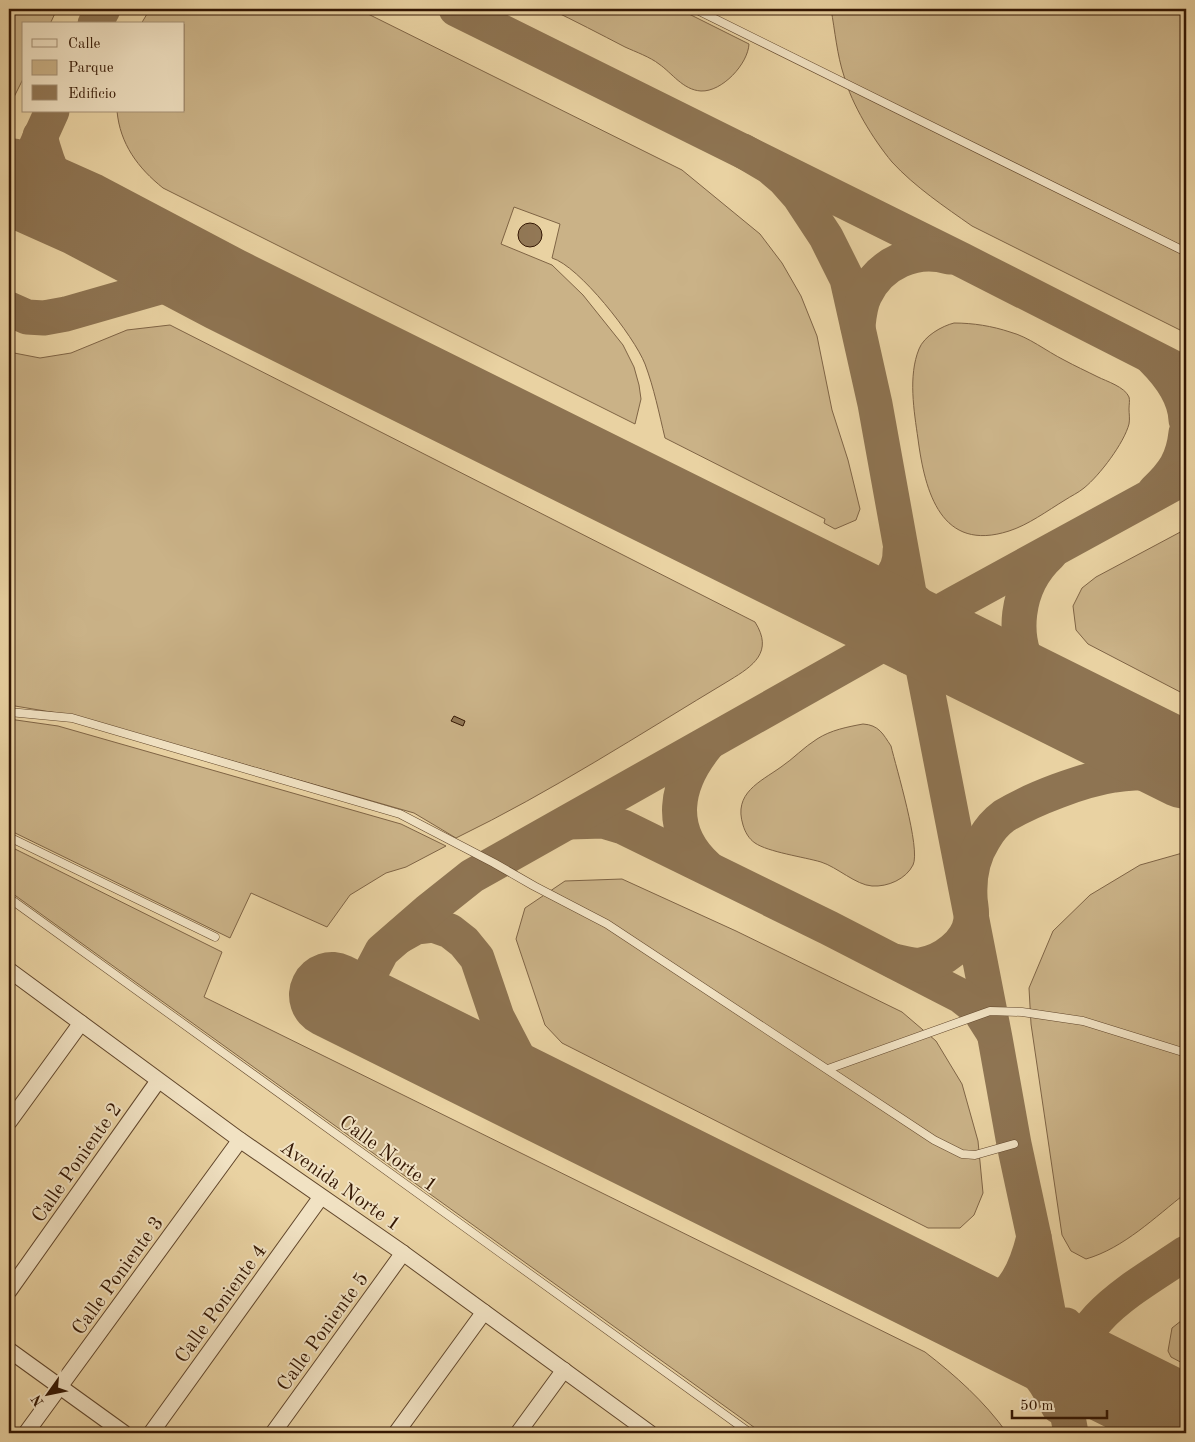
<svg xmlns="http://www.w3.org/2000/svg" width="1195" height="1442" viewBox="0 0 1195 1442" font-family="'Old Standard TT',serif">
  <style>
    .green { fill: #cab287; stroke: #7f6445 }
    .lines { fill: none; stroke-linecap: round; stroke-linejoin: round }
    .taxiway { stroke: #8e7452; stroke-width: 35 }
    .runway { stroke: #8e7452; stroke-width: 86 }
    .building { fill: #927856; stroke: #341703 }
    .lane-casing { stroke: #61462b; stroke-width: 9 }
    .street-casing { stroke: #61462b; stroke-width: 17 }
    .lane { stroke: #f1e2c3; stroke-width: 8 }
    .street { stroke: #f1e2c3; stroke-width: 15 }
    .labels { text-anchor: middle; stroke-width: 4; stroke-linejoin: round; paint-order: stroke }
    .street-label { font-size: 20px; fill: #341703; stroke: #f1e2c3 }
  </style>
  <rect width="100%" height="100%" fill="#e9d2a2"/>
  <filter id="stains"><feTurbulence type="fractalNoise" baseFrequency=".004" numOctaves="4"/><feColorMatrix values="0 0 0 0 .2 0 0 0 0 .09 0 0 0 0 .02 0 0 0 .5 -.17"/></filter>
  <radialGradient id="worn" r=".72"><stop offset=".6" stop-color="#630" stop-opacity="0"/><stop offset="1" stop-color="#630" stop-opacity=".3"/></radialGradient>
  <g class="green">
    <path d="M9 9H57L50 24H24V77L9 107Z"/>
    <path d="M150 9H358L682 170 760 234 782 263 801 296 817 336 832 410 848 460 860 509 856 520 835 529 824 523 825 519 665 438C659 413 654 388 645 364 634 336 579 266 552 258L560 224 514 207 501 244 552 265 583 295 623 345 634 367 639 385 641 399 635 424 163 188C138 168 120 144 117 111H184V24H141Z"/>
    <path d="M550 9H679L749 44C748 64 722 92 701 91 683 90 672 73 659 64 650 57 636 52 625 47 600 34 575 21 550 9Z"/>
    <path d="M831 9H1186V333L972 226C945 207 915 187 892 162 873 139 852 105 844 76 837 55 835 31 831 9Z"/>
    <path d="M954 323C973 323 992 326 1010 332 1029 337 1046 351 1064 360 1075 366 1086 371 1098 377 1106 381 1125 387 1129 397 1130 400 1129 405 1129 409 1129 413 1130 419 1129 424 1124 443 1100 475 1084 488 1078 493 1071 496 1065 500 1047 511 1028 525 1009 531 941 553 925 492 918 439 914 411 908 376 919 349 924 336 942 326 954 323Z"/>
    <path d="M170 325 755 622C774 652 753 666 730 680 640 734 551 792 456 838L414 813 75 716 9 705V352L40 358 71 353 127 330Z"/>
    <path d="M1186 529V695L1088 644 1076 630 1073 606 1082 588 1096 577Z"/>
    <path d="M9 719 58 726 401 824 446 846 406 867 386 873 350 895 327 927 251 893 230 938 9 830Z"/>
    <path d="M863 724C879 725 883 734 891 746 896 767 921 849 913 865 906 879 888 887 872 886 856 885 837 867 821 862 804 857 768 852 755 843 749 839 745 832 743 825 733 793 760 782 781 767 793 759 804 747 817 739 831 730 847 727 863 724Z"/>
    <path d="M9 846 222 952 204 997 925 1352C956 1376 984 1401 1007 1433H762L9 891Z"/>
    <path d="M1186 852V1193C1155 1217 1124 1248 1086 1259L1071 1251 1062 1235 1031 1024 1029 988 1053 931 1090 895 1140 865Z"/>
    <path d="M622 879 736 931 902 1012 936 1041 962 1084 978 1141 983 1193 974 1215 960 1228H928L562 1043 545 1025 516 939 525 908 565 881Z"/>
    <path d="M1186 1317V1365L1171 1357 1168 1351 1172 1328Z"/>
  </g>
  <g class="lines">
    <g class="taxiway">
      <path d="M456 9 962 260 1186 374"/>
      <path d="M95 24 103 9"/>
      <path d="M40 136C48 167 58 193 83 214"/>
      <path d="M743 151 770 167 784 179 799 196 826 237 847 279 875 404 919 648 995 1038 1014 1144 1034 1237 1071 1433"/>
      <path d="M9 206 52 111"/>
      <path d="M9 309 27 317 44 318 66 314 174 283 201 281 214 284 225 289"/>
      <path d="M858 326C859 316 860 305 865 295 880 263 916 247 949 257"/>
      <path d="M1153 359C1169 375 1185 397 1186 420"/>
      <path d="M1155 491C1174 473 1183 460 1186 433"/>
      <path d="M1050 554C1016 585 1008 640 1036 678 1046 690 1059 699 1071 709"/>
      <path d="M829 589C839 592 849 595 859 595 883 593 901 573 900 551"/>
      <path d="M842 596 886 628 895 638 907 656"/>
      <path d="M916 602C919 610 923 619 928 626 949 654 988 668 1018 683"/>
      <path d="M707 745C675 784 666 830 707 867"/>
      <path d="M569 822 603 821 623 827 829 928 961 996 979 1010 993 1032"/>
      <path d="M400 936 416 927 433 925 450 931 464 942 477 958 497 1017 523 1067 550 1097 586 1120"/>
      <path d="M894 961C903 963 912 966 920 965 943 962 968 943 971 920 973 913 970 904 970 897 969 877 973 856 984 839 989 830 996 822 1004 816 1032 799 1082 780 1114 775 1139 772 1162 771 1186 775"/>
      <path d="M353 1006 382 951 428 911 472 876 954 604 1186 477"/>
      <path d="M947 1300C1002 1318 1022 1286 1034 1237"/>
      <path d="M981 1317C1012 1341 1041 1369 1058 1406"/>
      <path d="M1066 1325 1109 1368 1153 1402"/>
      <path d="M1068 1391C1068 1320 1135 1288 1186 1253"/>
    </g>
    <g class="runway">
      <path d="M9 181 83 214 225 289 1186 766"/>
      <path d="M332 995 1186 1419"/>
    </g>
  </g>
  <g class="building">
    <circle cx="530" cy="235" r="12"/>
    <path d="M454 716 465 721 463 726 451 721Z"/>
  </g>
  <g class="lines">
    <g class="lane-casing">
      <g id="lane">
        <path d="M695 9 1186 252"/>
        <path d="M9 712 72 718 400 814 494 863 534 886 607 924 934 1140 962 1154 975 1155 1014 1144"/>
        <path d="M9 837 215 937"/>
        <path d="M9 898 750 1433"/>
        <path d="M828 1069 990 1011 1022 1012 1083 1021 1186 1053"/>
      </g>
    </g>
    <g class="street-casing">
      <g id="street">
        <path d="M9 970 240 1140 403 1253 650 1433"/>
        <path d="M9 1122 81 1023"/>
        <path d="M9 1291 158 1081"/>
        <path d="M9 1350 124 1433"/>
        <path d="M26 1433 240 1140"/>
        <path d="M151 1433 321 1197"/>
        <path d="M273 1433 403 1253"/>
        <path d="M396 1433 484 1312"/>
        <path d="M518 1433 564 1370"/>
      </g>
    </g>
    <use href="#lane" class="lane"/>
    <use href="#street" class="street"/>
  </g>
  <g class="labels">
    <g class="street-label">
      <text transform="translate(389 1153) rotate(36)" y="7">Calle Norte 1</text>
      <text transform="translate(76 1162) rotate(-55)" y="7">Calle Poniente 2</text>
      <text transform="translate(341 1185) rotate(35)" y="7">Avenida Norte 1</text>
      <text transform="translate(117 1275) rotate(-54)" y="7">Calle Poniente 3</text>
      <text transform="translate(220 1303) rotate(-54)" y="7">Calle Poniente 4</text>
      <text transform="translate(322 1331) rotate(-54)" y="7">Calle Poniente 5</text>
    </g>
  </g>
  <rect width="1195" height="1442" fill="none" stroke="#e9d2a2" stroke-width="30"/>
  <rect x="10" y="10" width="1175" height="1422" fill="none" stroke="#341703" stroke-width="2.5"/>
  <rect x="15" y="15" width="1165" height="1412" fill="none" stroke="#341703"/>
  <rect x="22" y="22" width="162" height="90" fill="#f1e2c3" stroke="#a59176"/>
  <rect x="32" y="39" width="25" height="8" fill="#f1e2c3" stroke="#a59176"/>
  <text x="68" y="48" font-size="15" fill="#341703">Calle</text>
  <rect x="32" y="60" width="25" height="15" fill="#cab287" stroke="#a59176"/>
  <text x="68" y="72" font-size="15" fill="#341703">Parque</text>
  <rect x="32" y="85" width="25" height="15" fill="#927856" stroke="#a59176"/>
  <text x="68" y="98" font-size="15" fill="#341703">Edificio</text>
  <g transform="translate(48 1394) rotate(237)" stroke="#f1e2c3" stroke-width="4" paint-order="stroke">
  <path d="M0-4L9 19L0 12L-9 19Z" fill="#341703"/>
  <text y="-8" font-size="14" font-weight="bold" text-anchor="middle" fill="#341703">N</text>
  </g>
  <path d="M1012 1410v8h95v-8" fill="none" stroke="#341703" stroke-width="2.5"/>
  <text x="1020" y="1410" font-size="15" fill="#341703" stroke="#f1e2c3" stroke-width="4" paint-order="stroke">50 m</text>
  <rect width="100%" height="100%" filter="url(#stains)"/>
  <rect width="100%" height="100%" fill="url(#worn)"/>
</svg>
